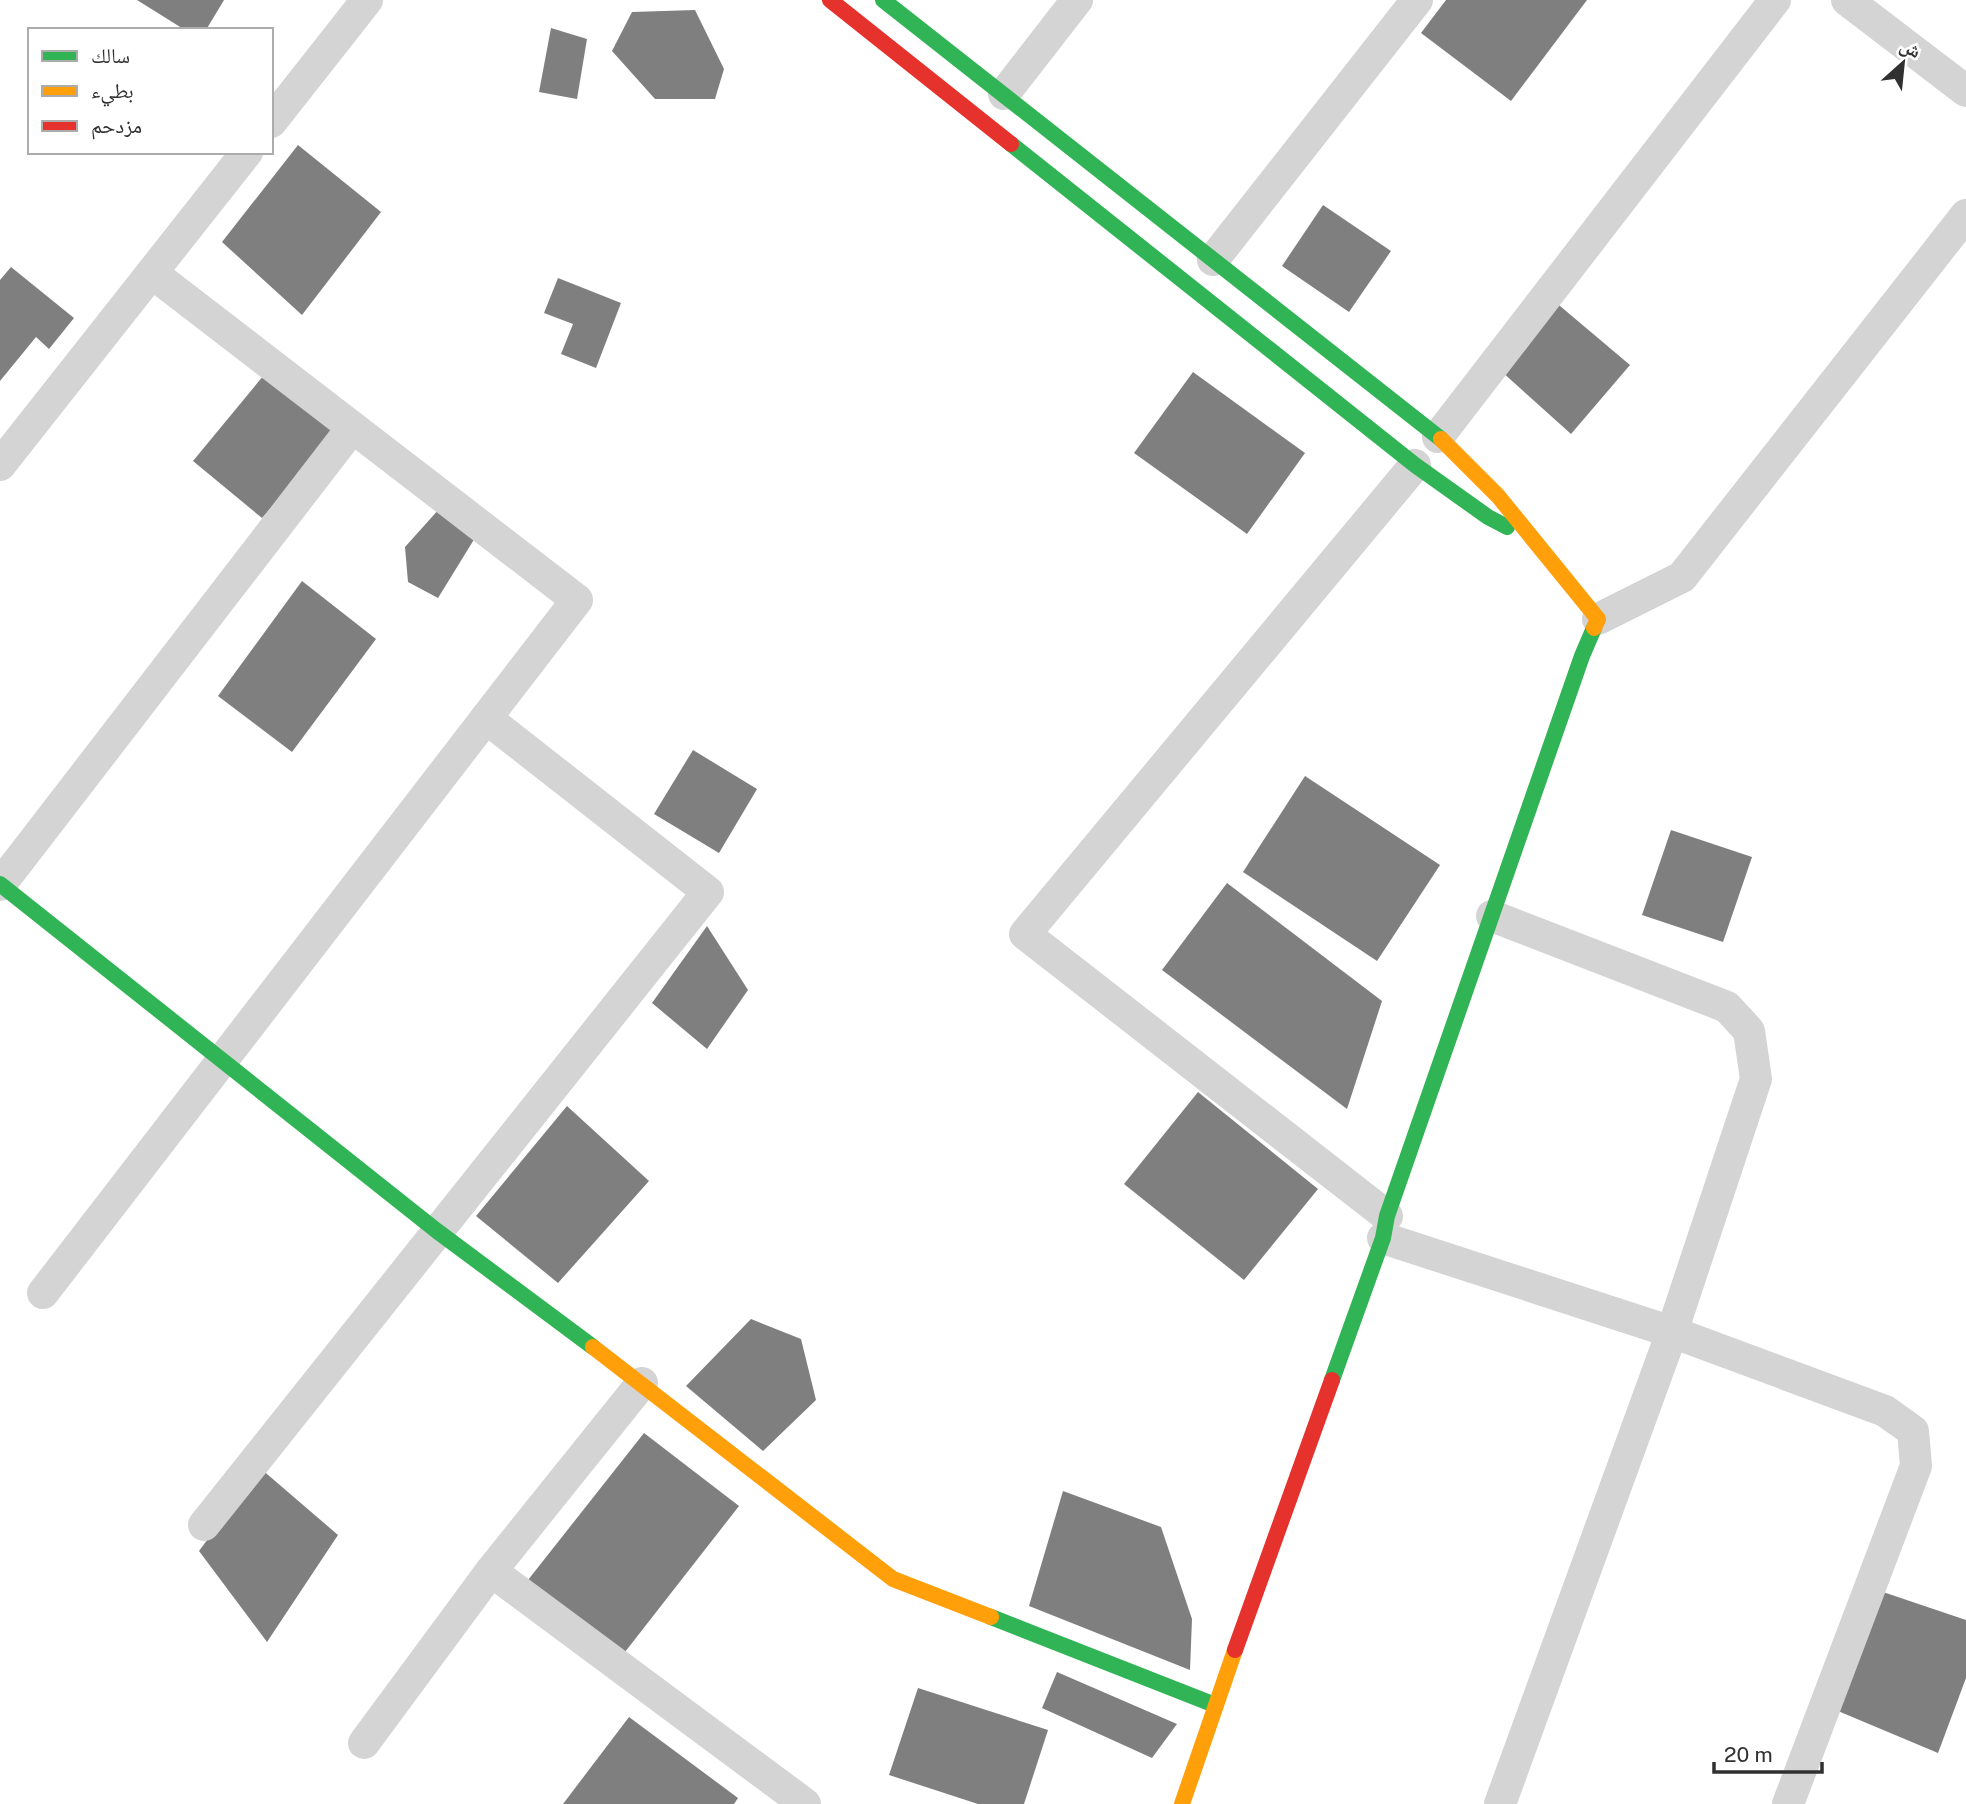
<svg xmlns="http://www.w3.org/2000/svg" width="1966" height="1804" viewBox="0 0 1966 1804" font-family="'Public Sans','Noto Naskh Arabic',sans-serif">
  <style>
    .building { fill: #7f7f7f }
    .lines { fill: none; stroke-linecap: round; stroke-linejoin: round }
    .street { stroke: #d4d4d4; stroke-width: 32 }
    .fast { stroke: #30b455; stroke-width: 16 }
    .slow { stroke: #ff9f0a; stroke-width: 16 }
    .jam { stroke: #e5322d; stroke-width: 16 }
  </style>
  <rect width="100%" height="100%" fill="#fff"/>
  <g class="building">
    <path d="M137 0H224L206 30H185Z"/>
    <path d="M1446 0H1587L1511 101 1421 33Z"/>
    <path d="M695 10 724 69 715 99H655L612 51 632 12Z"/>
    <path d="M551 28 587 39 577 99 539 92Z"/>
    <path d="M298 145 381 212 302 315 222 242Z"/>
    <path d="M1323 205 1391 251 1349 312 1282 266Z"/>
    <path d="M11 267 74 318 49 349 36 337 0 381V280Z"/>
    <path d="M558 278 621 303 596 368 561 354 573 324 544 313Z"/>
    <path d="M1547 295 1630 365 1571 434 1501 371Z"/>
    <path d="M1193 372 1305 453 1247 534 1134 453Z"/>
    <path d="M264 375 339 431 262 518 193 461Z"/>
    <path d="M440 508 478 533 438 598 408 582 405 547Z"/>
    <path d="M302 581 376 639 292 752 218 696Z"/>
    <path d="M693 750 757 789 719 853 654 814Z"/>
    <path d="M1305 776 1440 865 1377 961 1243 872Z"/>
    <path d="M1671 830 1752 857 1723 942 1642 915Z"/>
    <path d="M1227 883 1382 1001 1347 1109 1162 970Z"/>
    <path d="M707 926 748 990 707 1049 652 1003Z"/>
    <path d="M1198 1092 1318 1189 1244 1280 1124 1184Z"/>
    <path d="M567 1106 649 1181 558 1283 476 1216Z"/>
    <path d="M751 1319 801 1339 816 1400 763 1451 686 1386Z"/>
    <path d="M644 1433 739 1506 625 1652 528 1580Z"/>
    <path d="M260 1468 338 1535 267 1642 199 1551Z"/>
    <path d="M1063 1491 1161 1527 1192 1619 1190 1670 1029 1606Z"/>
    <path d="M1883 1592 1966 1620V1678L1938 1753 1838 1711Z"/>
    <path d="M1057 1672 1177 1724 1152 1758 1042 1708Z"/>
    <path d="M918 1688 1048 1730 1024 1804H978L889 1775Z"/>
    <path d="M629 1717 738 1798 734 1804H563Z"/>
  </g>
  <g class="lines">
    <g class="street">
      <path d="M1847 0 1966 91"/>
      <path d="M1004 94 1077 0"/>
      <path d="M271 122 367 0"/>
      <path d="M1213 260 1417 0"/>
      <path d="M1438 437 1775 0"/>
      <path d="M0 465 247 152"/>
      <path d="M1598 619 1682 577 1966 215"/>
      <path d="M0 885 352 428"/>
      <path d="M1492 916 1727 1007 1749 1031 1756 1079 1672 1332 1500 1804"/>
      <path d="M1387 1216 1025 934 1415 465"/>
      <path d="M1383 1238 1672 1332 1885 1411 1913 1431 1916 1466 1788 1804"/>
      <path d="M43 1293 577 600 152 273"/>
      <path d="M204 1525 708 892 486 718"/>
      <path d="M491 1571 805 1804"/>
      <path d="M364 1743 491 1571 642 1383"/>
    </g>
    <g class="fast">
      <path d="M883 0 1441 439"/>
      <path d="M1011 144 1415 465 1488 517 1507 527"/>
      <path d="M0 884 437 1231 593 1347"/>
      <path d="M1332 1380 1383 1238 1387 1216 1582 656 1594 628"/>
      <path d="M991 1617 1215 1705"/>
    </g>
    <g class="slow">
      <path d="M1441 439 1498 496 1598 619 1594 628"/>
      <path d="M593 1347 893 1579 991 1617"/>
      <path d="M1182 1804 1235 1650"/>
    </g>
    <g class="jam">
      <path d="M830 0 1011 144"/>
      <path d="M1235 1650 1332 1380"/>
    </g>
  </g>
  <rect x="28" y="28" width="245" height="126" fill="#ffffff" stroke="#acacac" stroke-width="2"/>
  <rect x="42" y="51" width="35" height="10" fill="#30b455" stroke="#acacac" stroke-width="2"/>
  <text x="91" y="63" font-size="21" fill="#303030">سالك</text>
  <rect x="42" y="86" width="35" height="10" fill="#ff9f0a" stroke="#acacac" stroke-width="2"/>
  <text x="91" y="98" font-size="21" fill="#303030">بطيء</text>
  <rect x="42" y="121" width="35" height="10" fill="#e5322d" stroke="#acacac" stroke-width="2"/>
  <text x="91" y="133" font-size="21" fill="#303030">مزدحم</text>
  <g transform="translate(1903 63) rotate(27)" stroke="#ffffff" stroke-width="5" paint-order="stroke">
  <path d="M0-5L12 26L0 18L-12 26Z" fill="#303030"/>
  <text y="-10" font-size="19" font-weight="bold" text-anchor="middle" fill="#303030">ش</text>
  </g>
  <path d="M1714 1762v10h108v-10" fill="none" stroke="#303030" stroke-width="3.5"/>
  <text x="1724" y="1762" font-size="21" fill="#303030" stroke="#ffffff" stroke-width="5" paint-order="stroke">20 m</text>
</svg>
